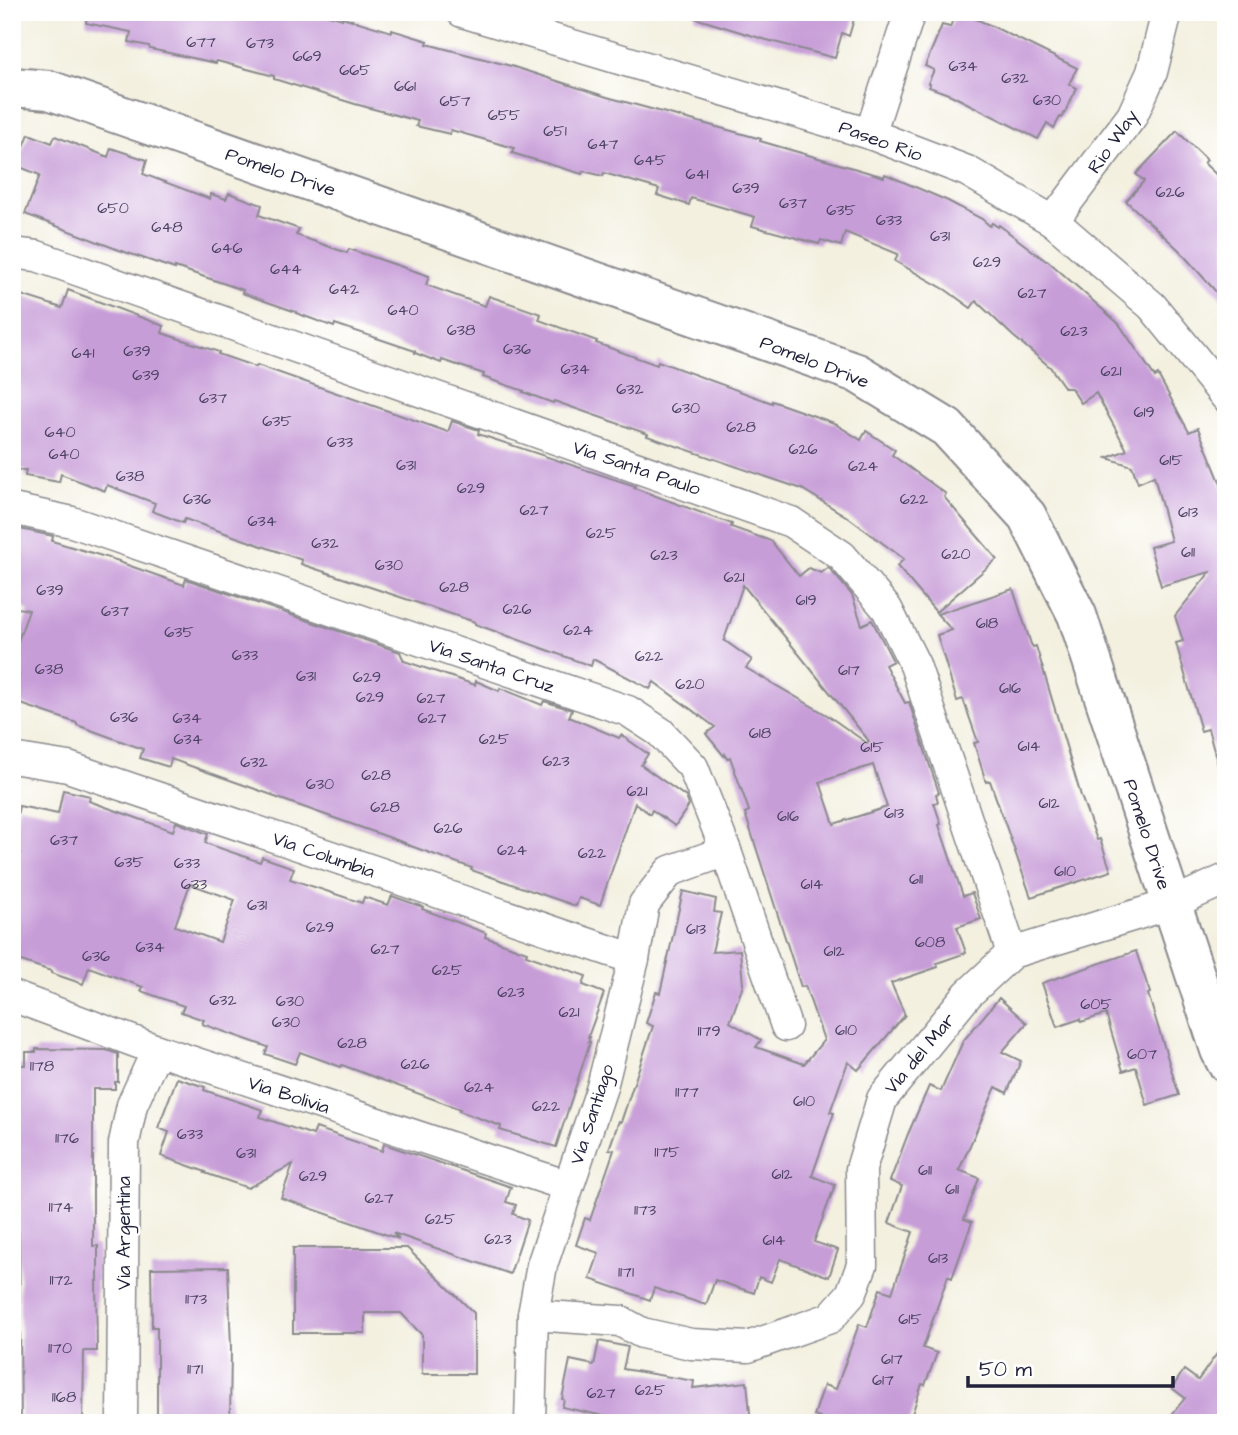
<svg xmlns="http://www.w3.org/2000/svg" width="1238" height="1435" viewBox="0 0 1238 1435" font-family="'Architects Daughter',sans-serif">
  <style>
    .building { fill: #c79dd8; fill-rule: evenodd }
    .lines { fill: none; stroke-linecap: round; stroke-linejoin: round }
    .minor-casing { stroke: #8a898d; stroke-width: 33 }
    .tertiary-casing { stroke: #8a898d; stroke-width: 42 }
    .minor { stroke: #fff; stroke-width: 30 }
    .tertiary { stroke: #fff; stroke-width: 38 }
    .labels { text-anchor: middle; stroke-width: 5; stroke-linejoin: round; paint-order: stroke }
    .number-label { font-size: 16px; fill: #4b4162 }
    .street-label { font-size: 19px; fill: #22223b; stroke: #fff }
  </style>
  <rect width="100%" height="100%" fill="#fff"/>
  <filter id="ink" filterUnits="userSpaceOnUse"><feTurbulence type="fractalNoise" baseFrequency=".0143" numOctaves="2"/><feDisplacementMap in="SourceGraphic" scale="14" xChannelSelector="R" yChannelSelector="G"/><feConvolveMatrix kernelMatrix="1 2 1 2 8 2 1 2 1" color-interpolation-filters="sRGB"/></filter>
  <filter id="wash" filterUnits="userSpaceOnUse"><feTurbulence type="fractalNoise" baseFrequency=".00686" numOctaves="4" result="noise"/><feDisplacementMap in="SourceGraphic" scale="28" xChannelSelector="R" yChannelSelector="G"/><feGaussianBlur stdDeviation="1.57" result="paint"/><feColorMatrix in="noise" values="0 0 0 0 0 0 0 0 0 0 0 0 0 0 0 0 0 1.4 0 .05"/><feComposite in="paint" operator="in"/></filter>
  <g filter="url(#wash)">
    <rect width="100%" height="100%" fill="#f3f0df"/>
    <g id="blocks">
      <g class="building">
        <path d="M87 12H319L342 19V17L392 32V30L428 41 427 44 511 66 607 97 761 139 760 141 884 177 885 174 948 201 982 219 990 226 992 223 998 227 999 225 1046 261 1047 260 1119 324 1155 377 1158 375 1189 432 1198 428 1221 484 1226 501V768L1219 769 1208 729 1201 731 1176 643 1183 641 1175 616 1210 572 1161 586 1150 547 1171 541 1154 476 1138 483 1132 466 1107 458 1127 450 1096 393 1081 403 1071 388H1065L1050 367 1013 336 976 301 971 308 946 290 895 261 898 254 845 232 841 246 821 240 819 244 752 226 755 217 691 198 689 205 657 195 659 189 604 173 603 176 583 171 582 174 512 153 514 148 451 130 450 134 416 126 418 121 355 104 274 79V76L217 61 216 63 150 49 149 46 129 42 131 32 86 23Z"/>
        <path d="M696 12H856L849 36 842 33 835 58 763 39 695 18Z"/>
        <path d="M956 12H960L994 27 1077 68 1069 84 1077 88 1062 118 1060 117 1054 128 1047 123 1038 139 951 95 929 87 930 84 928 83 934 70 925 66 942 25 950 27Z"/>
        <path d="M1177 131 1207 160 1204 163 1226 184V303L1178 249 1126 201 1144 181 1136 174Z"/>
        <path d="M29 134 52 143 55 136 108 157 111 148 147 160 143 174 210 199 211 194 226 199 229 193 262 205 259 215 299 229 296 235 347 253 349 249 429 276 426 285 485 306 489 296 541 314 539 320 597 341 596 343 657 365 658 361 772 403V401L837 424V425L861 440 866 431 895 450 892 455 946 494 944 497 997 559 936 612 897 566 904 559 849 518 802 489 647 436 648 434 554 401 553 403 523 392 524 391 483 377 484 374 442 360 441 363 415 353V351L335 324 334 327 296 313V312L242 293 243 290 175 267V269L119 250 25 214 40 175 20 167 21 154Z"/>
        <path d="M68 290 164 326 162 333 219 352 218 354 256 367 257 365 448 432 452 421 479 430 478 434 635 486 634 488 732 524 731 527 771 541 799 576 809 568 821 573 828 568 830 569 852 595 862 625 872 620 893 661 885 665 905 703 909 702 930 766 939 793 936 794 938 802 934 803 941 824 939 825 963 896 972 893 981 919 957 927 966 953 937 963 938 967 891 983 905 1015 858 1070 848 1062 830 1112 834 1113 812 1176 835 1185 814 1242 838 1250 829 1277 780 1259 771 1282 759 1277 754 1293 715 1280 706 1305 654 1288 650 1300 590 1279 599 1253 576 1245 585 1218 590 1220 614 1150 609 1149 619 1121 621 1122 653 1026 646 1023 656 992 660 993 683 891 716 899 714 912 721 913 712 952 740 950 743 985 730 1022 761 1040 756 1047 804 1064 824 1040 805 986 801 987 745 813 749 811 730 757 727 759 725 754 724 756 706 734 715 727 654 682 650 689 593 659 591 666 475 624V622L301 564 302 560 185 519 183 523 152 511 155 503 107 485 105 491 61 474 59 482 25 476 26 470H12V292L62 308ZM743 585 869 741 867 743 827 715 746 668 752 660 724 640ZM873 765 887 807 834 824 820 782Z"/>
        <path d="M20 529 53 536 52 541 119 561V562L184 585 186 579 400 652 404 661 475 685 476 681 499 691 500 688 542 705 544 701 572 710 569 717 619 738 621 735 648 754 641 765 686 797 689 805 675 826 652 810 650 814 635 803 600 905 579 898 576 906 471 870 472 868 405 844V843L272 796V795L171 759 169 767 140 758 143 749 77 725V723L12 701V696L19 676 12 674V658L29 610 12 607V569Z"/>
        <path d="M1013 589 1031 644 1033 647 1036 646 1081 796 1097 840 1100 839 1111 871 1031 897 990 781 986 782 974 743 978 742 963 699 957 701 937 635 952 630 937 614Z"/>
        <path d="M63 790 90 796 89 801 173 831 176 822 208 834 205 843 260 862 262 857 294 868 290 879 362 903 364 897 388 905 392 896 423 907 422 909 486 933 485 937 527 952 526 955 586 976 583 985 604 993 588 1037H590L588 1042H590L556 1147 500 1130 501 1126 459 1111 460 1109 342 1065 341 1067 300 1052 295 1064 265 1054 268 1047 202 1024 204 1020 181 1012 184 1006 141 991 143 987 89 967 83 984 51 973V971L12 958V876L20 853 12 852V840L19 806 58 814ZM190 884 235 900 220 942 175 926Z"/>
        <path d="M1136 951 1150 993 1148 994 1179 1095 1147 1105 1136 1067 1123 1071 1106 1014 1081 1022 1080 1019 1057 1027 1042 983Z"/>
        <path d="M999 998 1027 1023 1002 1052 1021 1061 1007 1093 996 1087 959 1170 979 1178 964 1219 972 1222 952 1278 948 1276 923 1348 937 1353 925 1385 922 1384 909 1423H834L814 1416 824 1385 836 1389 859 1324 867 1327 880 1289 892 1293 913 1232 889 1223 902 1186 890 1181 908 1134 929 1086 941 1091 963 1041Z"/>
        <path d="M36 1049 106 1050 118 1054V1082H115V1089H93V1246H98V1281H96L97 1351H84L83 1423H21L19 1233 15 1234 13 1065H26V1052H36Z"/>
        <path d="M177 1078 205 1087 204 1090 263 1110 260 1117 313 1135 316 1128 382 1151 384 1144 511 1187 506 1202 516 1205 513 1214 528 1220 510 1274 393 1233 399 1239 281 1198 293 1164 248 1188 205 1173 206 1172 161 1156 169 1132 158 1128Z"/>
        <path d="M293 1248H407L474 1313V1374H422V1335L401 1313H365V1333H293Z"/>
        <path d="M228 1267 231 1348 230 1423H157V1327H152L151 1268Z"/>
        <path d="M599 1341 628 1347 623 1369 694 1381 693 1388 747 1382 751 1423H636L562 1407 564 1400 562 1399 570 1360 594 1365Z"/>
        <path d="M1226 1341V1423H1165L1185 1398 1172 1388 1184 1370 1198 1380Z"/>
      </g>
    </g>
  </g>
  <g filter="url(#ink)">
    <use href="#blocks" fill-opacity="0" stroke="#8a898d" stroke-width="2"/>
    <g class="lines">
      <g class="minor-casing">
        <g id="minor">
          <path d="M462 12 870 134 967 171 1053 221 1152 306 1226 397"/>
          <path d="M870 134 910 12"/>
          <path d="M1053 221 1132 116 1152 72 1167 12"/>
          <path d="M12 253 37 256 791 522 842 556 887 609 915 665 1012 953"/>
          <path d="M12 509 72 522 628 711 660 732 693 767 726 851 786 1026"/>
          <path d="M12 758 68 767 634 959"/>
          <path d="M12 996 157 1050 568 1186"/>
          <path d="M533 1315 620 1321 642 1333 691 1344 748 1347 830 1318 851 1294 862 1265 861 1169 882 1099 968 994 1012 953 1171 904 1226 879"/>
          <path d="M122 1423 124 1143 132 1105 157 1050"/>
          <path d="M530 1423 533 1315 542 1265 602 1087 634 959 644 904 670 871 726 851"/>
        </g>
      </g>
      <g class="tertiary-casing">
        <path id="tertiary" d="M12 87 49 90 857 373 947 428 1027 516 1077 615 1220 1050 1226 1062"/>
      </g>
      <use href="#minor" class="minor"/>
      <use href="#tertiary" class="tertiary"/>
    </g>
  </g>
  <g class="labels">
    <g class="number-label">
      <text x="201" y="47">677</text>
      <text x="260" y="48">673</text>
      <text x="307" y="61">669</text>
      <text x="963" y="71">634</text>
      <text x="355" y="75">665</text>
      <text x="1015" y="83">632</text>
      <text x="405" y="91">661</text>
      <text x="1047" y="105">630</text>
      <text x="455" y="106">657</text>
      <text x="504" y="120">655</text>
      <text x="555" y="136">651</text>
      <text x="603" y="149">647</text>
      <text x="650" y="165">645</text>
      <text x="697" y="179">641</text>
      <text x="746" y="193">639</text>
      <text x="1170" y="197">626</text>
      <text x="793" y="208">637</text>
      <text x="113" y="213">650</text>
      <text x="841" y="215">635</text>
      <text x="889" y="225">633</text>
      <text x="167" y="232">648</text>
      <text x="940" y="241">631</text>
      <text x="227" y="253">646</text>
      <text x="987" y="267">629</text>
      <text x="286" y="274">644</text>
      <text x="344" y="294">642</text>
      <text x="1032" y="298">627</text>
      <text x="403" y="315">640</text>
      <text x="461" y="335">638</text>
      <text x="1074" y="336">623</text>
      <text x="517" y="354">636</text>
      <text x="137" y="356">639</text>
      <text x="83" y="358">641</text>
      <text x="575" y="374">634</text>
      <text x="1111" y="376">621</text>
      <text x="146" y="380">639</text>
      <text x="630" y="394">632</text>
      <text x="213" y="403">637</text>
      <text x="686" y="413">630</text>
      <text x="1144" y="417">619</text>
      <text x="277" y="426">635</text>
      <text x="741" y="432">628</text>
      <text x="60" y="437">640</text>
      <text x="340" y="447">633</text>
      <text x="803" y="454">626</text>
      <text x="64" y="459">640</text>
      <text x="1171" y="465">615</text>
      <text x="406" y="470">631</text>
      <text x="863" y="471">624</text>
      <text x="130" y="481">638</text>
      <text x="471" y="493">629</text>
      <text x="197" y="504">636</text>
      <text x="914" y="504">622</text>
      <text x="534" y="515">627</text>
      <text x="1188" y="517">613</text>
      <text x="262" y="526">634</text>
      <text x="601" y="538">625</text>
      <text x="325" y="548">632</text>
      <text x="1188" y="557">611</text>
      <text x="956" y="559">620</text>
      <text x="664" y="560">623</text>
      <text x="389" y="570">630</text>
      <text x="734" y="582">621</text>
      <text x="454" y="592">628</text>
      <text x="50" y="595">639</text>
      <text x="806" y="605">619</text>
      <text x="517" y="614">626</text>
      <text x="115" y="616">637</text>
      <text x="987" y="628">618</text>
      <text x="578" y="635">624</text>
      <text x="179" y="637">635</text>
      <text x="245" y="660">633</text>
      <text x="649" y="661">622</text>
      <text x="49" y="674">638</text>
      <text x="849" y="675">617</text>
      <text x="306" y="681">631</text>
      <text x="367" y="682">629</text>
      <text x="690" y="689">620</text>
      <text x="1010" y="693">616</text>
      <text x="370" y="702">629</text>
      <text x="431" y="703">627</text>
      <text x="124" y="722">636</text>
      <text x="187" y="723">634</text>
      <text x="432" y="723">627</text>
      <text x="760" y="738">618</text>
      <text x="188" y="744">634</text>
      <text x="494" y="744">625</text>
      <text x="1029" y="751">614</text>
      <text x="872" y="752">615</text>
      <text x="556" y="766">623</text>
      <text x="254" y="767">632</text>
      <text x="376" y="780">628</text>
      <text x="320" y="789">630</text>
      <text x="637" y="796">621</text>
      <text x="1049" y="808">612</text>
      <text x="385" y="812">628</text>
      <text x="894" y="818">613</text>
      <text x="788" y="821">616</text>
      <text x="448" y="833">626</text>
      <text x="64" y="845">637</text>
      <text x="512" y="855">624</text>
      <text x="592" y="858">622</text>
      <text x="129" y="867">635</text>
      <text x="187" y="868">633</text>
      <text x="1065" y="876">610</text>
      <text x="916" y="884">611</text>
      <text x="194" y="889">633</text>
      <text x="812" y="889">614</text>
      <text x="257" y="910">631</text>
      <text x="320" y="932">629</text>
      <text x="696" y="934">613</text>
      <text x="930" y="947">608</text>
      <text x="150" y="952">634</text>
      <text x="385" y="954">627</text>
      <text x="834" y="956">612</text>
      <text x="96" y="961">636</text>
      <text x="447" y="975">625</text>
      <text x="511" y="997">623</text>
      <text x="223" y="1005">632</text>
      <text x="290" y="1006">630</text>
      <text x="1096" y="1009">605</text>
      <text x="569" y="1017">621</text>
      <text x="286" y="1027">630</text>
      <text x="846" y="1035">610</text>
      <text x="709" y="1036">1179</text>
      <text x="352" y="1048">628</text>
      <text x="1142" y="1059">607</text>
      <text x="415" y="1069">626</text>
      <text x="42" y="1071">1178</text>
      <text x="479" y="1092">624</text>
      <text x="687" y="1097">1177</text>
      <text x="804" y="1106">610</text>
      <text x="546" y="1111">622</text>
      <text x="190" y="1139">633</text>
      <text x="67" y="1143">1176</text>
      <text x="667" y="1157">1175</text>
      <text x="246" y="1158">631</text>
      <text x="925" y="1175">611</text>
      <text x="782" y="1179">612</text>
      <text x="313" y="1181">629</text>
      <text x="952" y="1194">611</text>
      <text x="379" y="1203">627</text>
      <text x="61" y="1212">1174</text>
      <text x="645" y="1215">1173</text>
      <text x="440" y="1224">625</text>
      <text x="498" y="1244">623</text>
      <text x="774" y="1245">614</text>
      <text x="938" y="1263">613</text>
      <text x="626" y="1277">1171</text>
      <text x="61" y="1285">1172</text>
      <text x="196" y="1304">1173</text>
      <text x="910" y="1324">615</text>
      <text x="60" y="1353">1170</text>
      <text x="892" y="1364">617</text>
      <text x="195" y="1374">1171</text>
      <text x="883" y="1385">617</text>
      <text x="650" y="1395">625</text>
      <text x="601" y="1398">627</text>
      <text x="64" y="1402">1168</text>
    </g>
    <g class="street-label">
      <text transform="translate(881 140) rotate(20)" y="7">Paseo Rio</text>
      <text transform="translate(1112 141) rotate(-55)" y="7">Rio Way</text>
      <text transform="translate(281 171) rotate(19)" y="7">Pomelo Drive</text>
      <text transform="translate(815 361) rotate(21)" y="7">Pomelo Drive</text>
      <text transform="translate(637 467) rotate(19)" y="7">Via Santa Paulo</text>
      <text transform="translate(492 665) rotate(19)" y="7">Via Santa Cruz</text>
      <text transform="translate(1148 834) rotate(72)" y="7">Pomelo Drive</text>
      <text transform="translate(324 854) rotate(19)" y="7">Via Columbia</text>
      <text transform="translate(919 1053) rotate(-50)" y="7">Via del Mar</text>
      <text transform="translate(289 1094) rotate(18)" y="7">Via Bolivia</text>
      <text transform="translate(591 1114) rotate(-72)" y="7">Via Santiago</text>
      <text transform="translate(123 1233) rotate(-90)" y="7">Via Argentina</text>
    </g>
  </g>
  <rect width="1238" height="1435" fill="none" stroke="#fff" stroke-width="42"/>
  <path d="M968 1376v10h205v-10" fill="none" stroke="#22223b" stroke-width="3.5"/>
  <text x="979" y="1376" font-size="21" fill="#22223b" stroke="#ffffff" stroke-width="5" paint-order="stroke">50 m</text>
</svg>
